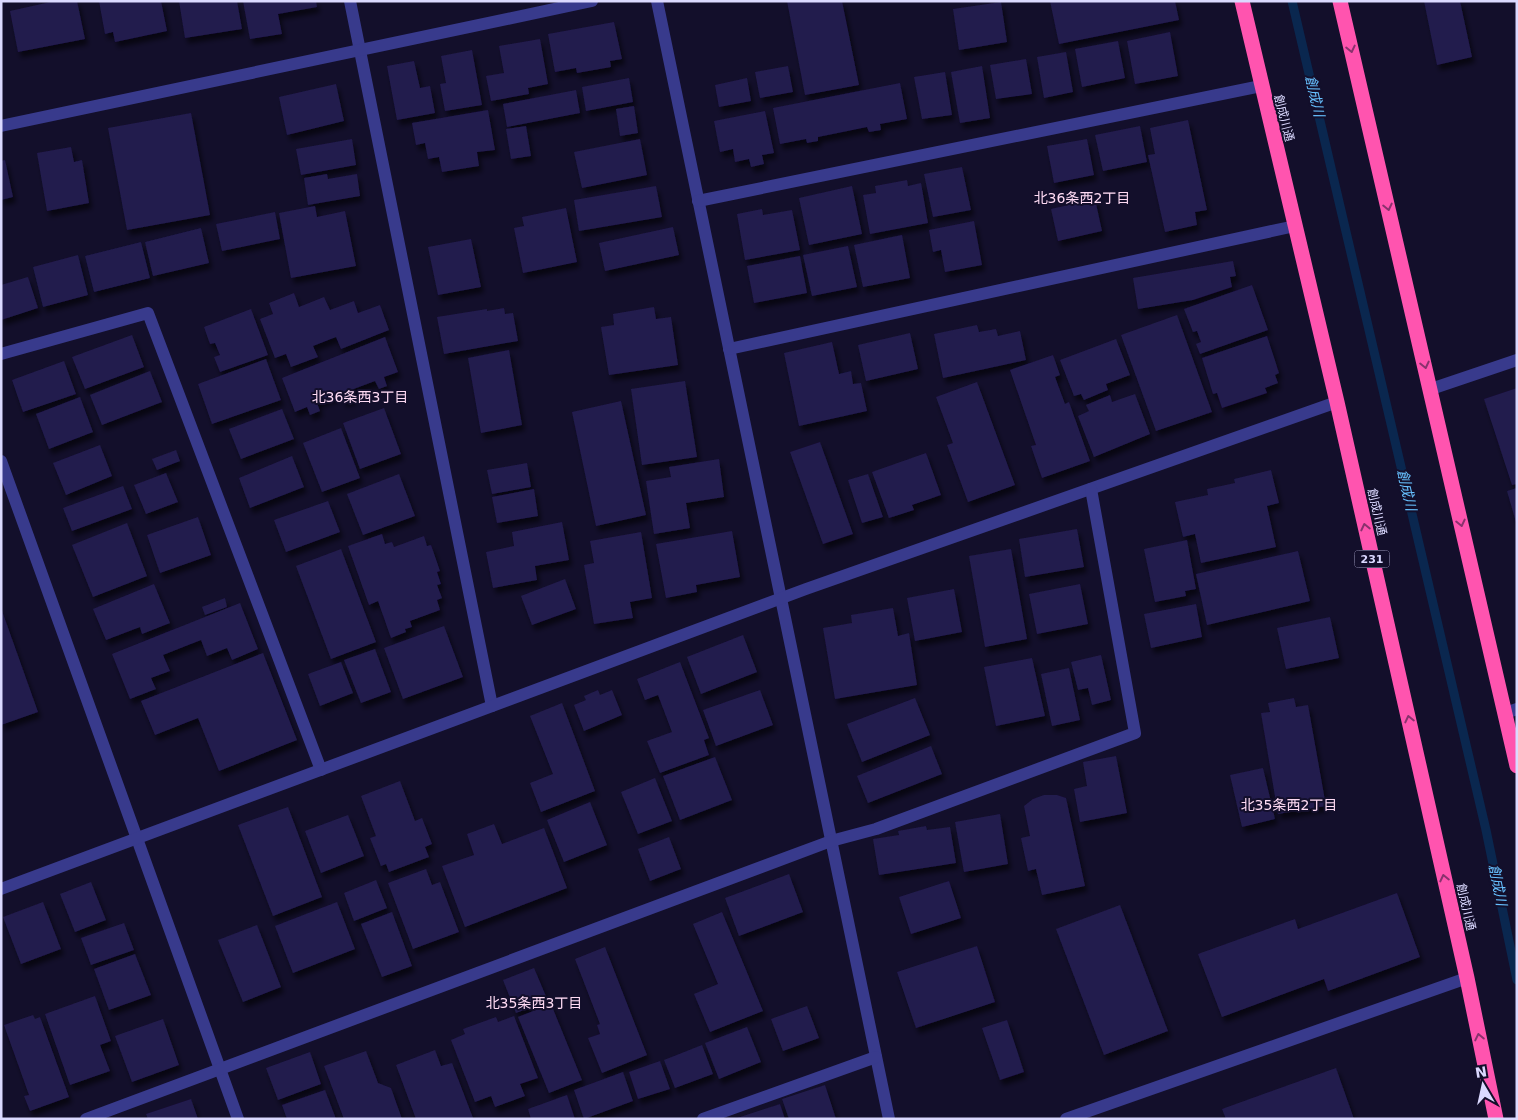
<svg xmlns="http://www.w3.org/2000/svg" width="1518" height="1120" viewBox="0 0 1518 1120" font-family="'DejaVu Sans','Noto Sans JP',sans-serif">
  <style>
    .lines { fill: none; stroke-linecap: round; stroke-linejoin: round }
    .stream { stroke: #0a274f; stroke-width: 9 }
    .building { fill: #221b4d; filter: url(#shadow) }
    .street { stroke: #383a8c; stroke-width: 12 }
    .highway { stroke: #ff54af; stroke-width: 15 }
    .oneway { stroke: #89326d }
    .labels { text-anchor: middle; stroke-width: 4; stroke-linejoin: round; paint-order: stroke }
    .shield { fill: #130f2b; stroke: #9f9cbf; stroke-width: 1 }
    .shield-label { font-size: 11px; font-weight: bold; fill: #dbd9ff }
    .street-label { font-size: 12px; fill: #dbd9ff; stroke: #130f2b }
    .water-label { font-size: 14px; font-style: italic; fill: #67c1ff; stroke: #130f2b }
    .neighbourhood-label { font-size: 14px; fill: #ffdbf4; stroke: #130f2b }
  </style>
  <defs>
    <filter id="shadow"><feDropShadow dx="3" dy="5.5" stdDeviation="2.5" flood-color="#0009"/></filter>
  </defs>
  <rect width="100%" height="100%" fill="#130f2b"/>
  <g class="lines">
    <path class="stream" d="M1292 1 1486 830 1517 980"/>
  </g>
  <g class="building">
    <path d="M55 1H77L85 39 18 52 10 11Z"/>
    <path d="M99 1H161L167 31 115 42 113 32 105 34Z"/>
    <path d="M179 1H237L242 29 185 38Z"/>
    <path d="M243 1H316L317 7 278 14 282 34 250 39Z"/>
    <path d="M787 1H842L859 85 805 95Z"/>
    <path d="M1050 1H1175L1179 20 1059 44Z"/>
    <path d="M1424 1H1460L1472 57 1437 65Z"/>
    <path d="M1001 2 1007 42 959 50 953 9Z"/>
    <path d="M614 22 622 59 610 61 611 67 577 73 576 68 555 72 548 34Z"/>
    <path d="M1170 32 1178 76 1135 84 1127 41Z"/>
    <path d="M540 39 548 84 528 88 529 94 491 101 486 76 504 73 499 46Z"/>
    <path d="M1118 41 1125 78 1082 87 1075 49Z"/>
    <path d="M472 50 482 105 445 111 440 84 446 83 441 56Z"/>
    <path d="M1066 52 1073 92 1044 98 1037 57Z"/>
    <path d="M1026 59 1032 94 996 99 990 65Z"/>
    <path d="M414 61 420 88 430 86 435 113 397 120 387 66Z"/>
    <path d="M788 66 793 92 760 98 755 72Z"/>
    <path d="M982 66 990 118 960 123 951 72Z"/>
    <path d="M945 72 952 115 922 119 914 77Z"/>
    <path d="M629 78 633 102 586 111 582 87Z"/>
    <path d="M747 78 751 101 719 107 715 85Z"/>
    <path d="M900 83 907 119 880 124 881 130 869 132 867 127 818 137V141L807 143 806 139 780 144 773 108Z"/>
    <path d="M336 84 344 121 287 135 279 97Z"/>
    <path d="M576 90 580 113 507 127 503 104Z"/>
    <path d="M634 106 638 133 620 136 616 109Z"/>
    <path d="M488 110 495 150 477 152 479 166 442 172 439 157 428 159 425 143 416 145 412 123Z"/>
    <path d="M765 111 774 153 762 155 764 164 751 167 749 159 735 162 733 149 720 152 714 121Z"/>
    <path d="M191 113 210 215 127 230 108 128Z"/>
    <path d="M1188 120 1207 210 1195 212 1197 225 1165 232 1148 155 1155 154 1150 128Z"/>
    <path d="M526 126 531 156 511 159 506 129Z"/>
    <path d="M1140 126 1147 162 1103 171 1095 135Z"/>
    <path d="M352 139 356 165 301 175 296 149Z"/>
    <path d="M640 139 647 175 582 188 574 152Z"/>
    <path d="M1087 139 1094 175 1054 183 1047 146Z"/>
    <path d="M71 147 74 162 82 160 89 203 47 211 37 153Z"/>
    <path d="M5 160 13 197 1 200V161Z"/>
    <path d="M962 167 971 210 933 217 924 174Z"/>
    <path d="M327 174 328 179 357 174 360 196 308 205 304 178Z"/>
    <path d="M907 180 908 186 921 183 928 223 870 234 863 195 876 193 875 186Z"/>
    <path d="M656 186 662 217 579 231 574 200Z"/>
    <path d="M852 186 862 234 809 245 799 198Z"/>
    <path d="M1095 199 1102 231 1058 241 1051 209Z"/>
    <path d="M315 206 317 217 345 211 356 266 291 278 279 213Z"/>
    <path d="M566 208 577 262 523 273 514 228 524 226 522 217Z"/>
    <path d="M762 209 763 215 792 210 800 250 745 260 737 214Z"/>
    <path d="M275 212 280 239 222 251 216 224Z"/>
    <path d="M974 221 982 265 945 272 941 250 933 252 929 230Z"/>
    <path d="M673 227 679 255 605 271 599 243Z"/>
    <path d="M201 228 209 263 153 276 145 242Z"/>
    <path d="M902 235 910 278 863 287 854 245Z"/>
    <path d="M471 239 481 287 438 295 428 247Z"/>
    <path d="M141 242 150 278 94 292 85 256Z"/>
    <path d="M848 246 857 287 812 296 803 255Z"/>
    <path d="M78 255 88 295 43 307 33 267Z"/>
    <path d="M800 256 807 293 754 303 747 266Z"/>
    <path d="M1233 261 1236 276 1230 277 1232 287 1193 300 1138 309 1133 278Z"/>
    <path d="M28 277 38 308 1 320V285Z"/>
    <path d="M1252 285 1268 330 1200 354 1196 344 1201 342 1197 331 1193 332 1184 309Z"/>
    <path d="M294 293 299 307 324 297 330 310 354 301 358 313 380 305 389 330 341 349 336 337 313 346 318 357 291 367 286 354 275 358 260 319 273 314 269 303Z"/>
    <path d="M654 307 656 319 671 317 678 365 609 375 601 327 614 325 613 314Z"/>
    <path d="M504 308 505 314 513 313 518 341 444 354 437 317 487 309V311Z"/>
    <path d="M251 309 268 355 220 372 214 357 220 355 215 343 210 344 204 327Z"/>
    <path d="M1177 315 1212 412 1156 431 1121 335Z"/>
    <path d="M977 325 979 332 996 329 998 336 1020 331 1026 360 943 378 934 334Z"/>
    <path d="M910 333 918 369 866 381 858 345Z"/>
    <path d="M132 335 144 367 85 389 72 357Z"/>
    <path d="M1267 336 1279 373 1275 375 1278 383 1265 388 1267 393 1222 408 1217 393 1213 394 1202 358Z"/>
    <path d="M385 337 398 372 384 377 387 386 379 389 375 381 351 390 354 398 344 402 341 394 317 403 320 411 310 415 307 407 295 412 282 378Z"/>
    <path d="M1116 339 1130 375 1106 384 1108 390 1084 400 1081 394 1074 396 1060 360Z"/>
    <path d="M832 342 839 374 851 371 853 384 861 383 867 411 799 426 784 353Z"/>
    <path d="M509 350 522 425 481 433 468 358Z"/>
    <path d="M1053 355 1060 375 1055 377 1065 404 1069 402 1090 461 1042 478 1031 446 1036 445 1010 370Z"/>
    <path d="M266 359 281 400 212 424 198 384Z"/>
    <path d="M64 361 76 394 23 412 12 380Z"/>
    <path d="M150 371 162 402 102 425 90 395Z"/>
    <path d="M685 381 697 457 642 465 631 389Z"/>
    <path d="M977 382 1015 485 968 502 947 445 953 443 936 397Z"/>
    <path d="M1517 388V484L1512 485 1484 399Z"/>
    <path d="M1135 394 1150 434 1094 457 1078 416 1089 411 1086 405 1110 395 1112 402Z"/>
    <path d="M80 397 93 432 49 449 36 414Z"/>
    <path d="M621 401 646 515 596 526 572 412Z"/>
    <path d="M384 408 401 454 360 469 343 423Z"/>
    <path d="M282 409 294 439 241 459 229 429Z"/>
    <path d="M341 428 360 478 322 492 303 443Z"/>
    <path d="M820 442 853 534 823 544 790 452Z"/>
    <path d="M100 445 112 476 66 495 53 463Z"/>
    <path d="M176 450 180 461 157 470 152 459Z"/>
    <path d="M926 453 941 495 912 505 914 510 889 518 872 472Z"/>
    <path d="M292 456 304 487 250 508 239 478Z"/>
    <path d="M719 459 724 497 686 503 690 528 654 534 646 481 671 477 669 467Z"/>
    <path d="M527 463 531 487 492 494 487 470Z"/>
    <path d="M1271 470 1279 503 1267 506 1276 547 1201 563 1195 534 1183 537 1175 502 1208 495 1207 489 1235 483 1234 479Z"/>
    <path d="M166 473 178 502 146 514 134 485Z"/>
    <path d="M399 474 415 516 363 535 347 494Z"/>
    <path d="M868 474 883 517 862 523 848 480Z"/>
    <path d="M123 486 132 509 72 531 63 508Z"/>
    <path d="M1517 488V522H1516L1507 491Z"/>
    <path d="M534 489 538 516 497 523 492 497Z"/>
    <path d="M328 501 340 532 286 552 274 520Z"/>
    <path d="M198 517 211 555 160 573 147 535Z"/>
    <path d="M562 522 569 560 535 566 537 580 493 588 486 552 514 546 512 532Z"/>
    <path d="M127 523 147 576 93 597 72 545Z"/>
    <path d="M1077 529 1084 567 1025 577 1019 539Z"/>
    <path d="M732 531 740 577 696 585 697 592 666 598 656 544Z"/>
    <path d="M641 532 652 598 630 602 633 618 594 624 584 565 594 563 590 541Z"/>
    <path d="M382 534 385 544 392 542 394 547 424 536 427 546 431 545 440 571 437 572 441 584 437 585 442 598 437 600 440 610 410 621 412 627 405 629 406 632 391 638 378 601 369 605 348 546Z"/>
    <path d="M1187 540 1196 589 1185 591 1186 596 1155 602 1144 549Z"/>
    <path d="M341 549 376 642 331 659 296 566Z"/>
    <path d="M1011 549 1027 639 985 647 969 556Z"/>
    <path d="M1298 551 1310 601 1207 625 1196 574Z"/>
    <path d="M565 579 576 609 532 625 521 596Z"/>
    <path d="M154 584 170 623 142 634 140 627 106 640 93 609Z"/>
    <path d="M1080 584 1088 624 1037 634 1029 594Z"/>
    <path d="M954 589 962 632 915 641 907 598Z"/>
    <path d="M225 598 227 607 205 615 202 607Z"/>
    <path d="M240 603 258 649 232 660 227 648 207 656 201 640 163 655 170 671 151 678 156 689 130 699 112 654Z"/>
    <path d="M1196 604 1202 637 1151 648 1144 614Z"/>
    <path d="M1 608 38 712 1 725Z"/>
    <path d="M893 608 898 636 909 633 917 685 835 699 823 628 852 623 851 615Z"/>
    <path d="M1330 617 1339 658 1286 669 1277 628Z"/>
    <path d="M444 626 463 677 403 699 384 648Z"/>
    <path d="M743 635 757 672 701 694 687 657Z"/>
    <path d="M375 649 391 692 361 703 344 660Z"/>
    <path d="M263 653 297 740 219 771 198 718 155 735 141 701Z"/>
    <path d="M1101 655 1111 700 1092 705 1088 688 1078 690 1071 662Z"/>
    <path d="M1032 658 1045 716 996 726 984 667Z"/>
    <path d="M341 662 353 693 320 706 308 674Z"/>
    <path d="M680 662 709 738 704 740 709 755 660 773 647 741 672 732 658 695 645 700 637 679Z"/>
    <path d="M1069 668 1080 720 1052 726 1041 674Z"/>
    <path d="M598 690 600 695 612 690 622 715 584 731 574 705 586 700 584 696Z"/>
    <path d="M760 690 773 725 716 746 703 710Z"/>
    <path d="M915 698 930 735 862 762 847 724Z"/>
    <path d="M1294 698 1296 707 1308 705 1326 806 1278 814 1261 713 1270 712 1268 703Z"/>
    <path d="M562 703 595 791 541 812 530 783 553 774 530 716Z"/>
    <path d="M931 746 942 774 868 803 857 776Z"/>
    <path d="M1116 756 1127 813 1080 822 1074 789 1087 786 1083 762Z"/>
    <path d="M715 757 732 800 680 820 663 776Z"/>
    <path d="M1263 768 1275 819 1242 827 1230 775Z"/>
    <path d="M655 778 672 821 638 834 621 792Z"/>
    <path d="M400 781 415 821 422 818 432 844 425 847 429 857 389 872 386 864 381 866 370 838 376 836 361 796Z"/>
    <path d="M1044 795H1057L1066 798 1085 886 1042 895 1036 869 1028 871 1021 838 1030 836 1024 806 1033 799Z"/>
    <path d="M590 802 607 845 564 862 547 820Z"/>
    <path d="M288 807 322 897 273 916 238 825Z"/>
    <path d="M1000 814 1008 864 964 872 955 822Z"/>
    <path d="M348 815 364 856 321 873 305 831Z"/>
    <path d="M494 824 502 844 544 828 567 888 465 927 442 866 474 855 467 834Z"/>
    <path d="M926 826 927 830 950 827 956 863 879 875 873 839 899 835 898 831Z"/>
    <path d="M669 837 681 869 650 881 638 849Z"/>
    <path d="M426 869 432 885 440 882 459 932 413 949 388 883Z"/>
    <path d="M789 874 803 912 739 936 725 898Z"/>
    <path d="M376 880 387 908 354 921 344 893Z"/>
    <path d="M949 881 961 918 911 934 899 897Z"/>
    <path d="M91 882 106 920 75 932 60 894Z"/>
    <path d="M1397 893 1420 957 1328 991 1324 979 1222 1017 1198 954 1295 919 1298 929Z"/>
    <path d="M43 902 61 949 21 964 3 917Z"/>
    <path d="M337 902 355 949 293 973 275 926Z"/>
    <path d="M1120 905 1168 1031 1104 1055 1056 929Z"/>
    <path d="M392 912 412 966 382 977 361 924Z"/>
    <path d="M722 912 763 1011 710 1032 694 994 718 984 693 924Z"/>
    <path d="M124 923 134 950 91 965 81 938Z"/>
    <path d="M257 925 281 987 243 1002 218 940Z"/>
    <path d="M977 946 995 1002 916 1028 897 972Z"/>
    <path d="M605 947 647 1055 602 1073 588 1038 600 1034 597 1025 600 1024 575 959Z"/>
    <path d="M135 954 151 995 109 1010 94 969Z"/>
    <path d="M534 968 548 1001 516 1013 503 980Z"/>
    <path d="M95 996 111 1041 100 1045 110 1071 70 1085 45 1014Z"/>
    <path d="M551 1004 582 1080 549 1093 518 1017Z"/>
    <path d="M807 1006 819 1038 783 1051 771 1019Z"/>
    <path d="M33 1015 35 1019 40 1017 69 1097 30 1111 24 1096 29 1095 4 1025Z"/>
    <path d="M514 1016 538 1078 520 1084 525 1096 495 1107 491 1096 475 1102 451 1040 465 1034 463 1029 496 1017 498 1022Z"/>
    <path d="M163 1019 179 1065 132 1082 115 1036Z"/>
    <path d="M1007 1020 1024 1072 1000 1080 982 1028Z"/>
    <path d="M747 1027 761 1062 719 1079 705 1043Z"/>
    <path d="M702 1045 713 1074 675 1088 664 1060Z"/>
    <path d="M435 1050 441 1066 452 1063 473 1118 416 1119 396 1065Z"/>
    <path d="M366 1051 378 1083 391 1088 402 1119H344L324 1066Z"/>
    <path d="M310 1052 321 1084 278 1100 266 1068Z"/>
    <path d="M660 1061 670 1089 638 1099 629 1072Z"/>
    <path d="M1336 1068 1354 1119H1226L1222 1109Z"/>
    <path d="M623 1072 633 1101 584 1119 574 1090Z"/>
    <path d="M825 1085 836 1119H789L782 1099Z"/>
    <path d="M325 1090 336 1119H287L282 1105Z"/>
    <path d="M567 1095 575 1119H531L528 1109Z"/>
    <path d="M191 1099 198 1119H148L146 1114Z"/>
    <path d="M780 1104 785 1119H737V1118Z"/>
  </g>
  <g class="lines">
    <g class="street">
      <path d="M350 1 492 706"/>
      <path d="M657 1 889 1119"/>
      <path d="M1 126 592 1"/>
      <path d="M698 201 1261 86"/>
      <path d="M729 349 1295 226"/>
      <path d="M1 354 148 313 321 770"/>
      <path d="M1431 389 1517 360"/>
      <path d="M1 461 238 1119"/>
      <path d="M1505 713 1517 709"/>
      <path d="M1 889 806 589 1337 402"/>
      <path d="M86 1119 831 841 876 829 1135 733 1091 489"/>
      <path d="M703 1119 876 1057"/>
      <path d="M1066 1119 1467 978"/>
    </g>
    <g class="highway">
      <path d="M1242 1 1337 402 1467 978 1496 1119"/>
      <path d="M1340 1 1517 766"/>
    </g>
  </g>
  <defs><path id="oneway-chevron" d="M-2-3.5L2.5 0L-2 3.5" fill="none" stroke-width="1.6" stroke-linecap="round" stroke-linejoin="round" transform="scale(1.25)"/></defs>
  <g class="oneway">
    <use href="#oneway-chevron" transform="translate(1351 49) rotate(77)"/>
    <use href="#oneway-chevron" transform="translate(1388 207) rotate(77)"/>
    <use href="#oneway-chevron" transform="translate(1425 365) rotate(77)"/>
    <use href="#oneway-chevron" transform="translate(1461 523) rotate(77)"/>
    <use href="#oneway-chevron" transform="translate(1365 527) rotate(-103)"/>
    <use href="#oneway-chevron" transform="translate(1409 719) rotate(-103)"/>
    <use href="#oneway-chevron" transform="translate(1444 878) rotate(-103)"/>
    <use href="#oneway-chevron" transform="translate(1479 1037) rotate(-102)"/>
  </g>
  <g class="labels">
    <rect class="shield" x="1354.5" y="550.5" width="35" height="17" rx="4"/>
    <g class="shield-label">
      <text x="1372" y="563">231</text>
    </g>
    <g class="street-label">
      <text transform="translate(1284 118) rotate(76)" y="4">創成川通</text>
      <text transform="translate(1377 512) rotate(77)" y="4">創成川通</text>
      <text transform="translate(1466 907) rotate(77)" y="4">創成川通</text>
    </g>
    <g class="water-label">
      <text transform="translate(1315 96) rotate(77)" y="5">創成川</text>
      <text transform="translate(1407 490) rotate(77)" y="5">創成川</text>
      <text transform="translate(1498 885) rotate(79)" y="5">創成川</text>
    </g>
    <g class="neighbourhood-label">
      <text x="1082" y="203">北36条西2丁目</text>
      <text x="360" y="402">北36条西3丁目</text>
      <text x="1289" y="810">北35条西2丁目</text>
      <text x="534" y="1008">北35条西3丁目</text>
    </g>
  </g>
  <rect width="1518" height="1120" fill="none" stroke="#dbd9ff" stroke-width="5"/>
  <g transform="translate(1483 1085) rotate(351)" stroke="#130f2b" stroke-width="4" paint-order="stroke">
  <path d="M0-4L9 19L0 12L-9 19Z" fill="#dbd9ff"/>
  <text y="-8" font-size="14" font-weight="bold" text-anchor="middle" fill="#dbd9ff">N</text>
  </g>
</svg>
